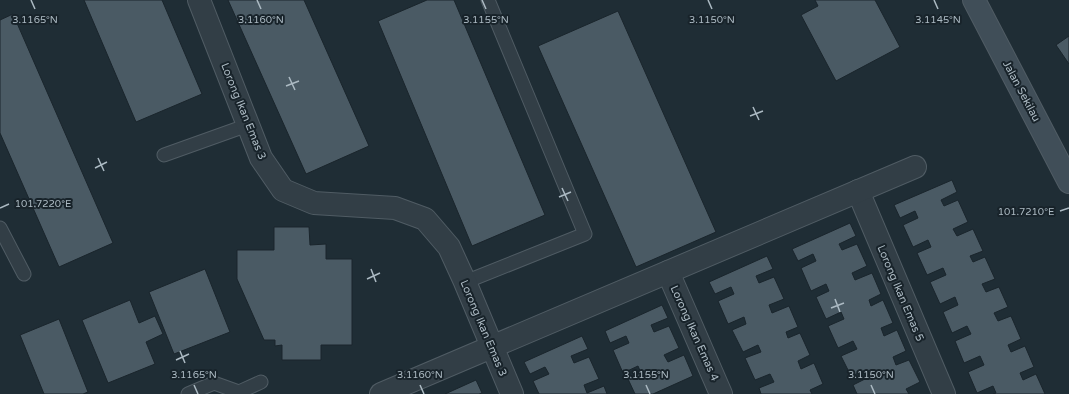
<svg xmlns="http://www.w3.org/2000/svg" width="1069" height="394" viewBox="0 0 1069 394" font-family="'Varela Round',sans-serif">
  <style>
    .building { fill: #4a5a64; stroke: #1a252c }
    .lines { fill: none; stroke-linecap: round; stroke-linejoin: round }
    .lane-casing { stroke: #505c64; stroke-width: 15 }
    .street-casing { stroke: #505c64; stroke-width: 24 }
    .secondary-casing { stroke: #505c64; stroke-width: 24 }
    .lane { stroke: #323e46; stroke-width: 13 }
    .street { stroke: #323e46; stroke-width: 22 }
    .secondary { stroke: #404e58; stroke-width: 22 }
    .ticks { fill: none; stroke: #acbac3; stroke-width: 1.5 }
    .labels { text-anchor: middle; stroke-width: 4; stroke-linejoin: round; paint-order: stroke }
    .street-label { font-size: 11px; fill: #acbac3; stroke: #18232a }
    .ticks-label { font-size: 10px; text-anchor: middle; fill: #acbac3; stroke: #18232a; stroke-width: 4; stroke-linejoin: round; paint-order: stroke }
  </style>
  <rect width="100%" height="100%" fill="#1f2d35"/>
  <g class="building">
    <path d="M84 0H162L202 94 136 122Z"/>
    <path d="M228 0H304L369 146 306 174Z"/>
    <path d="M427 0H454L545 215 472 246 378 21Z"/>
    <path d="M815 0H875L900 47 836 81 801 15 818 6Z"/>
    <path d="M618 11 716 232 636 267 538 46Z"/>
    <path d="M13 14 113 243 59 267 0 133V20Z"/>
    <path d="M1069 36V64L1056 45Z"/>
    <path d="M952 180 957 192 941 200 944 206 958 200 968 222 953 229 957 236 973 229 983 251 970 256 973 262 985 257 995 279 982 284 986 292 999 287 1008 307 994 313 998 321 1011 316 1021 339 1008 345 1011 352 1025 346 1034 367 1020 373 1023 380 1036 374 1045 394H993L996 393 993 386 977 393 968 372 984 365 980 356 964 363 955 341 971 334 967 326 952 333 943 312 958 305 955 297 940 304 930 282 946 275 943 268 927 275 917 253 931 247 928 240 913 247 903 225 918 218 915 211 900 218 894 205Z"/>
    <path d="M850 223 856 236 839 244 842 250 857 244 867 266 852 273 855 280 872 273 881 294 869 300 871 306 883 300 893 323 881 328 884 336 897 330 906 351 893 357 896 365 909 360 920 382 906 389 909 394H857L853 385 869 377 866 370 851 376 841 356 857 349 853 341 838 348 828 326 844 319 841 312 826 319 816 297 829 291 826 284 811 291 801 268 816 261 813 254 798 261 792 249Z"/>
    <path d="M274 227H309L310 245 326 244V259H352V345H321V360H282V345L275 346V340H264L237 279V250H274Z"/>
    <path d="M767 256 773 269 756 276 759 283 774 277 784 299 769 305 772 313 789 306 798 327 786 332 788 338 800 333 810 355 798 361 801 369 814 363 823 384 810 390 812 394H761L759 388 774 382 770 374 755 380 745 358 761 352 758 345 743 352 732 330 746 324 744 317 728 324 718 301 734 294 731 287 715 294 709 282Z"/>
    <path d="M205 269 230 332 174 354 149 292Z"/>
    <path d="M130 300 139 323 155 316 163 334 146 342 155 364 108 383 82 320Z"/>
    <path d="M662 305 668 318 651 325 654 332 669 326 679 348 664 355 668 362 684 355 693 376 653 394H635L628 379 641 373 638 366 623 373 613 350 629 343 626 336 610 343 605 331Z"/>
    <path d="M59 319 88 392 83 394H44L20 335Z"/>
    <path d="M582 336 588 349 571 356 574 363 589 357 599 379 584 385 587 393 604 386 607 394H539L533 381 549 374 545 367 530 374 524 362Z"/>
    <path d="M476 380 482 393 479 394H445Z"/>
  </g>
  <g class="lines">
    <g class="lane-casing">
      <g id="lane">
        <path d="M164 155 248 125"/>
        <path d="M0 228 24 274"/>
        <path d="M465 282 585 234 488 0"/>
        <path d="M188 394 214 383 239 392 261 382"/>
      </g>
    </g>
    <g class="street-casing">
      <g id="street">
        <path d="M199 0 261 158 283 190 314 203 395 208 425 219 449 247 465 282 512 394"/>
        <path d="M858 191 944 394"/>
        <path d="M668 272 721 394"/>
        <path d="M381 394 915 167"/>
      </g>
    </g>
    <g class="secondary-casing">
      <path id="secondary" d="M974 0 1069 182"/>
    </g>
    <use href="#lane" class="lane"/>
    <use href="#street" class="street"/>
    <use href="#secondary" class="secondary"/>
  </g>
  <path class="ticks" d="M31 0 35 9M257 0 261 9M482 0 486 9M708 0 712 9M934 0 938 9M289 77 295 90M286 86 299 81M753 107 759 120M750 116 763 111M98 158 104 171M95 168 107 162M562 188 568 201M559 197 571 192M0 208 9 204M1060 211 1069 208M371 269 376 282M367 279 380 273M835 299 840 312M831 308 844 303M180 351 185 363M176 360 189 354M194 385 198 394M420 385 424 394M646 385 650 394M871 385 875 394"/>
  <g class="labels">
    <g class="street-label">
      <text transform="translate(1022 91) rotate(62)" y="4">Jalan Sekilau</text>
      <text transform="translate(244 111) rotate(68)" y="4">Lorong Ikan Emas 3</text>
      <text transform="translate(901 293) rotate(67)" y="4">Lorong Ikan Emas 5</text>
      <text transform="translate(484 328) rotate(67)" y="4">Lorong Ikan Emas 3</text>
      <text transform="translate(695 333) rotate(66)" y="4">Lorong Ikan Emas 4</text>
    </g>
  </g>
  <g class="ticks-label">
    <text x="35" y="23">3.1165°N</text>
    <text x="261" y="23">3.1160°N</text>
    <text x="486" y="23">3.1155°N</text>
    <text x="712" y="23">3.1150°N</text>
    <text x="938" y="23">3.1145°N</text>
    <text x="43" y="207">101.7220°E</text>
    <text x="1026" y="215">101.7210°E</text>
    <text x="194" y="378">3.1165°N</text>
    <text x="420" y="378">3.1160°N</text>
    <text x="646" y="378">3.1155°N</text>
    <text x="871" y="378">3.1150°N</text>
  </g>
</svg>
